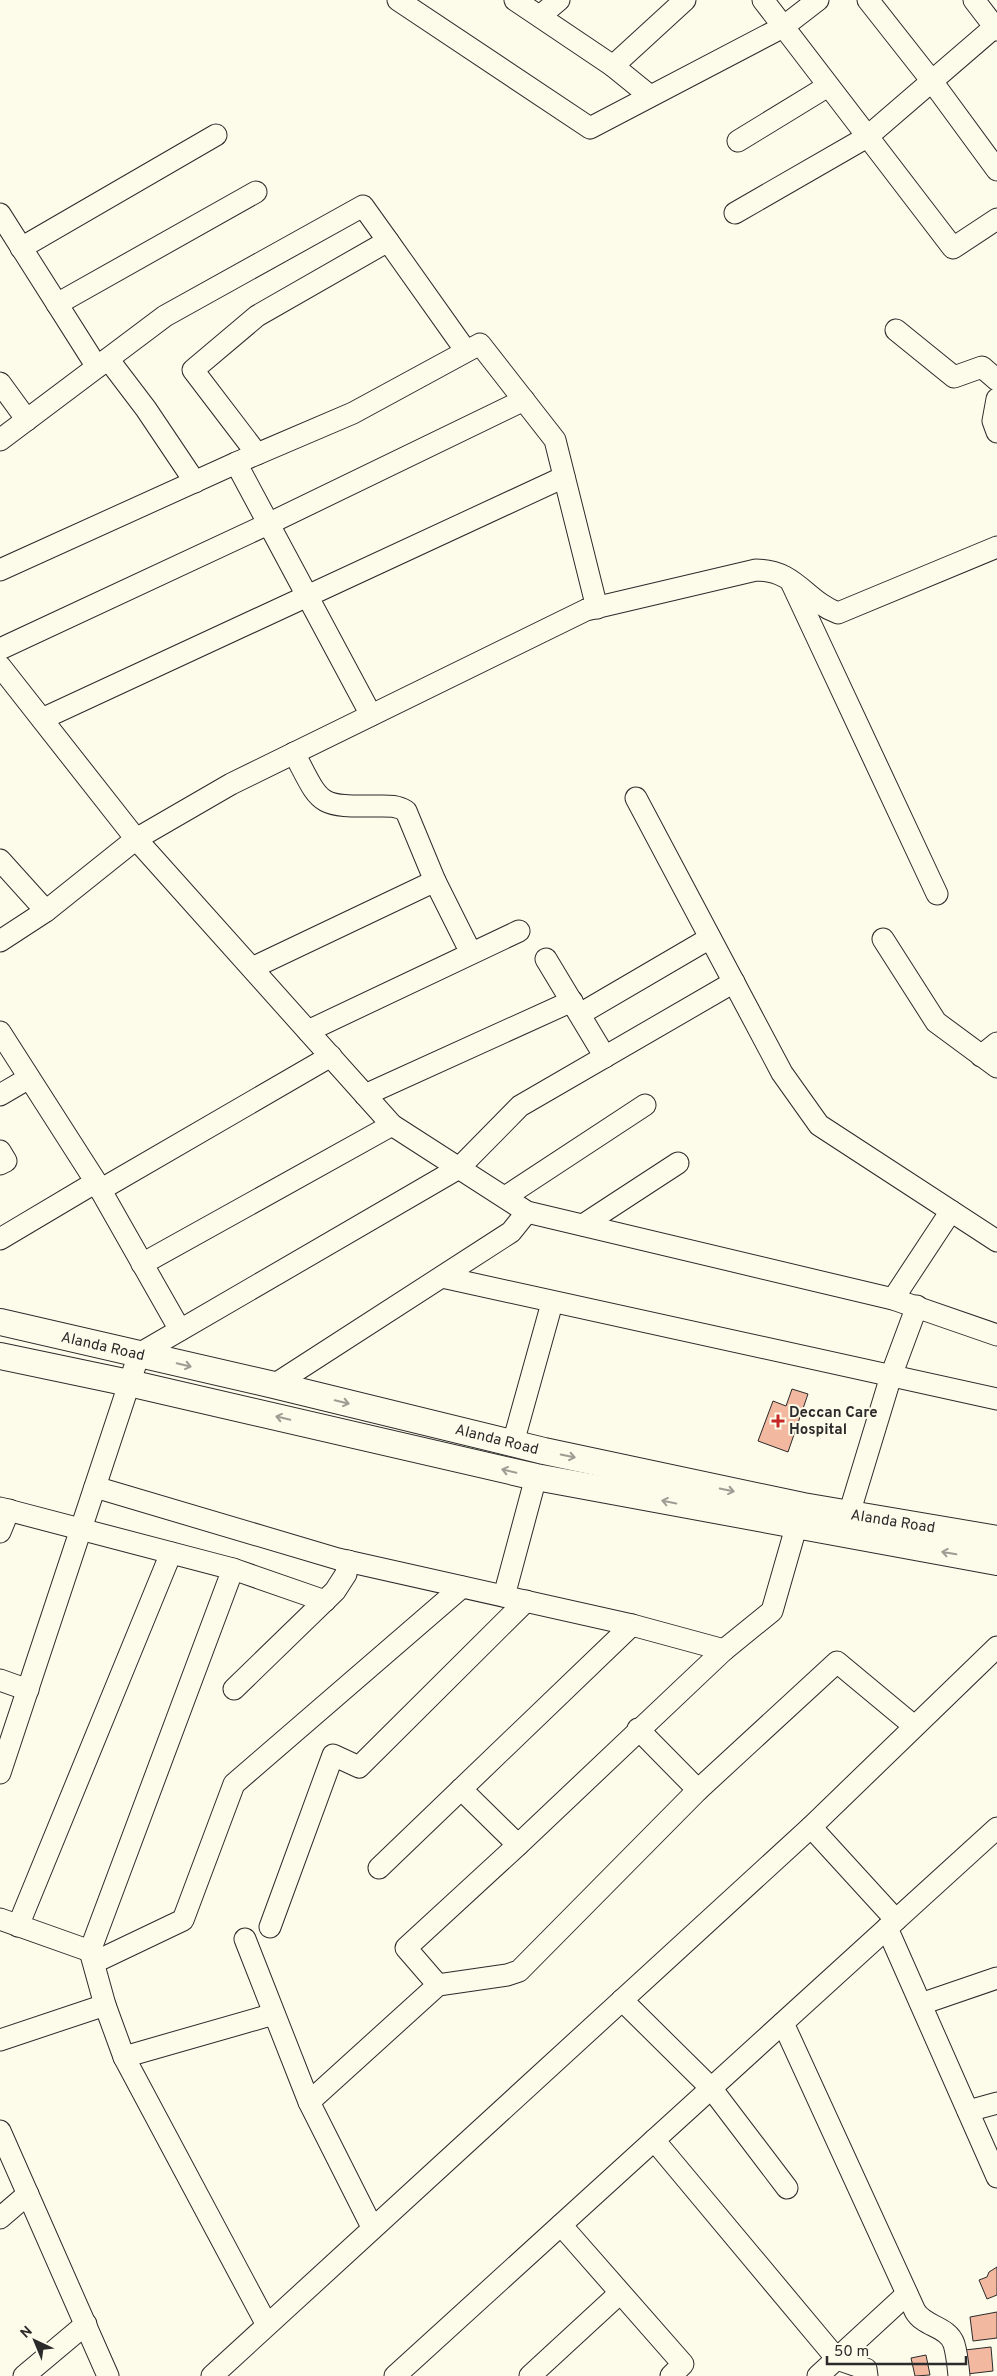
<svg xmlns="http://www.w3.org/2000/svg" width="997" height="2376" viewBox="0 0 997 2376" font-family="Overpass,sans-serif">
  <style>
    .building { fill: #f2b8a0; stroke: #2b2b2b }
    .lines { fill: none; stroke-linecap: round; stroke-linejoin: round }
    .minor-casing { stroke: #2b2b2b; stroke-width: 23 }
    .major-casing { stroke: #2b2b2b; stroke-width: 28 }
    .minor { stroke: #fdfbea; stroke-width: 21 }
    .major { stroke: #fdfbea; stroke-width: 26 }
    .oneway { stroke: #9e9d94 }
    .poi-dot { fill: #c62828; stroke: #fdfbea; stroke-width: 2 }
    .labels { text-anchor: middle; stroke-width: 4; stroke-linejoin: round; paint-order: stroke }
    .street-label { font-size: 15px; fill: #2b2b2b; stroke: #fdfbea }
    .poi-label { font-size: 15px; font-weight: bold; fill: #2b2b2b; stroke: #fdfbea; text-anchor: start }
  </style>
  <rect width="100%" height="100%" fill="#fdfbea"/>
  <g class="building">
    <path d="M792 1389 808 1394 788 1452 758 1441 773 1401 786 1406Z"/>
    <path d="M997 2267V2295L987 2299 979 2280 987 2277 989 2272Z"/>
    <path d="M997 2312V2338L973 2341 970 2317Z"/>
    <path d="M991 2347 993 2371 967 2374 965 2350Z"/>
    <path d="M926 2355 930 2375 915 2376 911 2358Z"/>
  </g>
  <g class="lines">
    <g class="minor-casing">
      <g id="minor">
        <path d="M398 0 590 128 783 27 818 0"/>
        <path d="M515 0 613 66 685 0"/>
        <path d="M763 0 953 248 997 219"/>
        <path d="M868 0 931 80 997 170"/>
        <path d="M974 0 997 30"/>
        <path d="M540 16 559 0"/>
        <path d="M613 66 650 96"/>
        <path d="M738 141 828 86"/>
        <path d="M735 213 867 137 997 25"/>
        <path d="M0 214 97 367"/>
        <path d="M21 248 216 135"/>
        <path d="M57 304 256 192"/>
        <path d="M896 330 954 377 982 367 997 380"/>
        <path d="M108 359 146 409 195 482"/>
        <path d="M0 383 27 420"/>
        <path d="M997 399 993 421 997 432"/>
        <path d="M0 440 165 316 363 206 388 241"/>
        <path d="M257 454 193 370 257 316 388 241 466 351"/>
        <path d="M0 570 236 463"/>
        <path d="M792 584 937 894"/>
        <path d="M0 649 268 524 524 400"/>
        <path d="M0 666 136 839 392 1125 527 1212 893 1299 997 1335"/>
        <path d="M371 715 236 463 353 413 480 344 555 440 597 608"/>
        <path d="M42 719 564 477"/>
        <path d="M294 753C321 804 316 807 376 806 387 806 396 805 406 811L435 881"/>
        <path d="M636 798 782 1073 819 1125 997 1241"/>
        <path d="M0 860 46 911"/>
        <path d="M883 939 936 1022 997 1067"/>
        <path d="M0 941 46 911 136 839 231 784 586 610 756 570C796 570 805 601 838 613L997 547"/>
        <path d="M546 959 605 1057"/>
        <path d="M252 968 435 881 471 953"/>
        <path d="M580 1014 710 938"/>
        <path d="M308 1031 519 931"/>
        <path d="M0 1032 96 1182"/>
        <path d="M981 1056 997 1043"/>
        <path d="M0 1095 29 1078"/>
        <path d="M365 1095 572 1001"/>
        <path d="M0 1151 6 1161 0 1164"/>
        <path d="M100 1190 331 1056"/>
        <path d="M505 1197 645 1105"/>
        <path d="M583 1225 678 1163"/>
        <path d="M0 1239 96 1182 180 1330"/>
        <path d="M142 1264 392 1125"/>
        <path d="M442 1277 997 1399"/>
        <path d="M893 1299 951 1211"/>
        <path d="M274 1385 511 1232 527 1212"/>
        <path d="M513 1443 552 1303"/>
        <path d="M95 1487 338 1559 632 1625 724 1650 772 1611 801 1510"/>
        <path d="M0 1508 233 1569 90 1951 105 2005 124 2057 267 2325"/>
        <path d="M849 1514 891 1376 917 1306"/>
        <path d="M0 1532 9 1510"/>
        <path d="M233 1569 325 1601"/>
        <path d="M504 1596 536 1477"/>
        <path d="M0 1680 28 1690"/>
        <path d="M234 1689 335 1591 346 1574 348 1561"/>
        <path d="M638 1729 698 1790"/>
        <path d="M0 1773 139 1354 459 1168 520 1106 734 982"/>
        <path d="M461 1789 518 1845"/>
        <path d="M811 1827 896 1920"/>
        <path d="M379 1868 632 1625"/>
        <path d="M0 1919 90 1951"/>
        <path d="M18 1926 171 1553"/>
        <path d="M270 1927 333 1755 359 1767 526 1601"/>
        <path d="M887 1928 997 2177"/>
        <path d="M245 1939 309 2102 372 2227"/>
        <path d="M95 1962 183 1920 234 1784 462 1587"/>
        <path d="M438 1985 507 1975 519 1971 698 1790 837 1662 914 1726"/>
        <path d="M622 2000 711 2088 787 2188"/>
        <path d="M921 2004 997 1978"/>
        <path d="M783 2023 915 2311C924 2327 948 2326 954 2344 957 2354 958 2366 959 2376"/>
        <path d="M0 2040 105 2005"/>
        <path d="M124 2057 274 2014"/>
        <path d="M309 2102 438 1985 406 1948 518 1845 724 1650"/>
        <path d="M968 2111 997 2103"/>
        <path d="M0 2131 108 2376"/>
        <path d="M654 2140 837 2359 866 2369 867 2376"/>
        <path d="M0 2218 28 2194"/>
        <path d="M561 2225 683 2364 671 2376"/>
        <path d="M24 2376 86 2324"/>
        <path d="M212 2376 811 1827 997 1647"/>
        <path d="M395 2376 997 1828"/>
        <path d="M530 2376 620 2293"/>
        <path d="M818 2376 907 2294"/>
      </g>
    </g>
    <g class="major-casing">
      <g id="major">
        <path d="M0 1322 274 1385 544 1451 803 1506 997 1539"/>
        <path d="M0 1356 129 1383 536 1477 997 1562"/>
      </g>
    </g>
    <use href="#minor" class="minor"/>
    <use href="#major" class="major"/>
  </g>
  <defs><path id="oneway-shaft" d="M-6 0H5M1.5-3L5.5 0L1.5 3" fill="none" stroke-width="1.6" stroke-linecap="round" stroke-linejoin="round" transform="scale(1.25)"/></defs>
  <g class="oneway">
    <use href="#oneway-shaft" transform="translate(184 1365) rotate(13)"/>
    <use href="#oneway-shaft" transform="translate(342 1402) rotate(13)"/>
    <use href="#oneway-shaft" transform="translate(283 1418) rotate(-167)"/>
    <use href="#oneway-shaft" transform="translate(568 1456) rotate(12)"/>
    <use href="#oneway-shaft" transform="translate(509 1471) rotate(-167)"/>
    <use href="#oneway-shaft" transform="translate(727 1490) rotate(12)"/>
    <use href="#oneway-shaft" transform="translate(669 1502) rotate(-169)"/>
    <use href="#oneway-shaft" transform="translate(949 1553) rotate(-170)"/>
  </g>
  <path class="poi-dot" d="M775.5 1413.5h5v5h5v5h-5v5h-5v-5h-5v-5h5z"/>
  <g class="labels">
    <g class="street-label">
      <text transform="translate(103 1346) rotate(13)" y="5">Alanda Road</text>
      <text transform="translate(497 1439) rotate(14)" y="5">Alanda Road</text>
      <text transform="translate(893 1521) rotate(9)" y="5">Alanda Road</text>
    </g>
    <g class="poi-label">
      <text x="789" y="1417">Deccan Care<tspan x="789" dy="17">Hospital</tspan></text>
    </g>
  </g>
  <g transform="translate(35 2341) rotate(316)" stroke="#fdfbea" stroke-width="4" paint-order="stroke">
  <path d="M0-4L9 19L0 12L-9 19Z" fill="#2b2b2b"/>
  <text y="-8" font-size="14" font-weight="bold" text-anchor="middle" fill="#2b2b2b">N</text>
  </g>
  <path d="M827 2356v8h139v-8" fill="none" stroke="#2b2b2b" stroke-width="2.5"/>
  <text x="834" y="2356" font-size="15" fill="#2b2b2b" stroke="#fdfbea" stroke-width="4" paint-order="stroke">50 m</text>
</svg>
